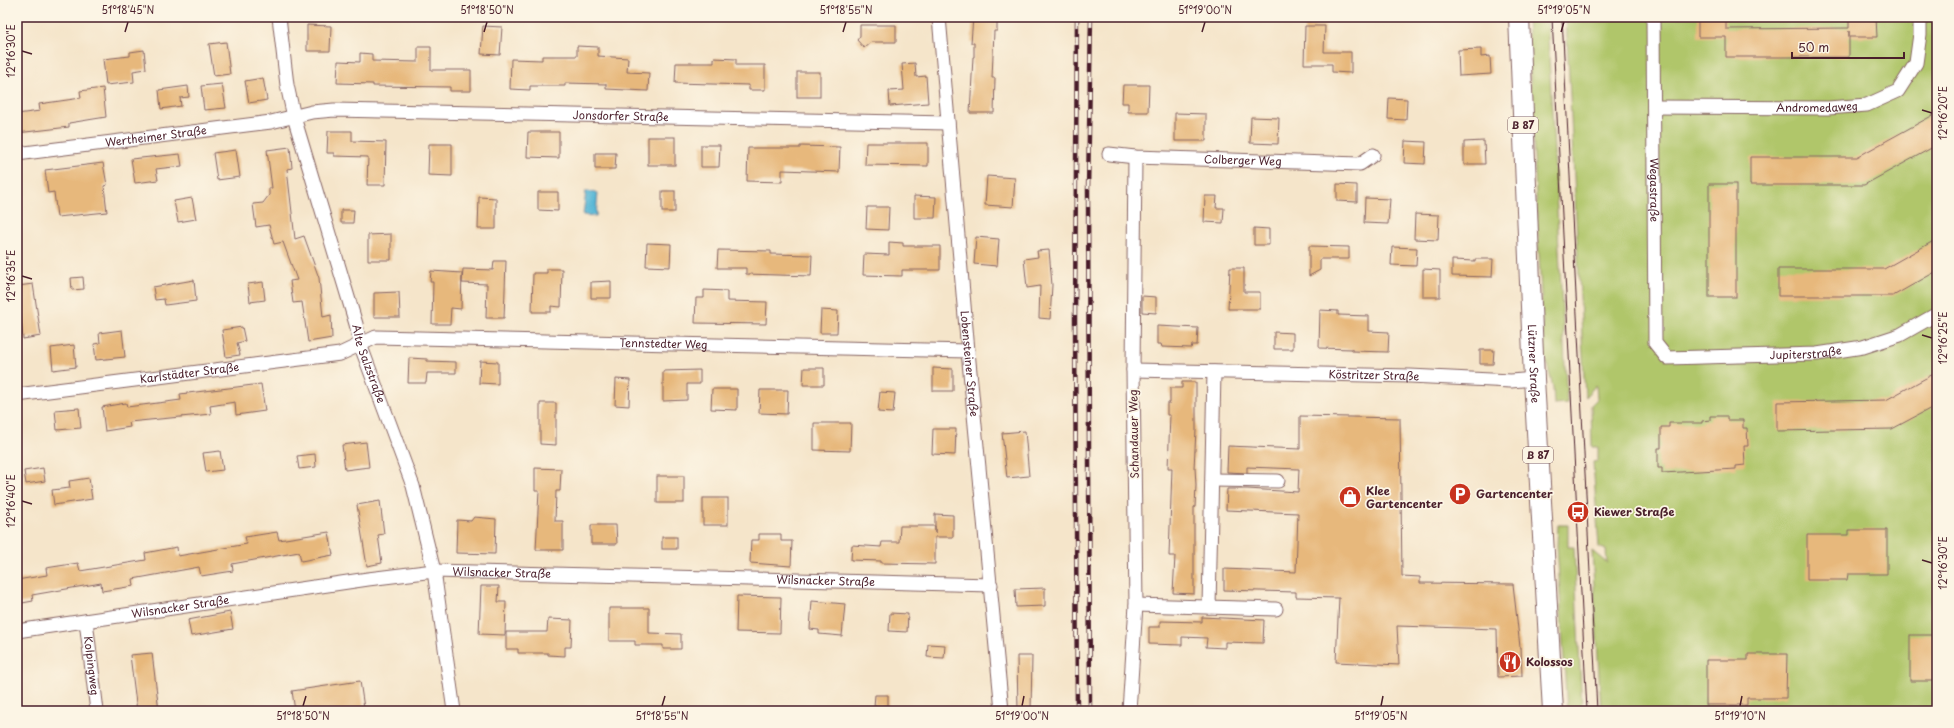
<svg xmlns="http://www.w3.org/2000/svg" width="1954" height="728" viewBox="0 0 1954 728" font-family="'Playpen Sans',sans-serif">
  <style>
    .green { fill: #b0c66b; stroke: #7d724b }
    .water { fill: #58b7d6; stroke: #516b80 }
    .building { fill: #e7b87c }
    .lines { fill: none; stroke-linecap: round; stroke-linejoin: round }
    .minor-casing { stroke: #866463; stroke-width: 15 }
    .primary-casing { stroke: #866463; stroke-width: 22 }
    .minor { stroke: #fff; stroke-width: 13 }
    .primary { stroke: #fff; stroke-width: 20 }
    .tram { stroke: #4a1f2b; stroke-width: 1 }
    .rail-casing { stroke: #4a1f2b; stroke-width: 4.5 }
    .rail { stroke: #fcf5e5; stroke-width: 3; stroke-dasharray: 9; stroke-linecap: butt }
    .ticks { fill: none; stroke: #4a1f2b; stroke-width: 1.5 }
    .labels { text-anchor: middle; stroke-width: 3.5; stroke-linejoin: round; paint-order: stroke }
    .shield { fill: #fcf5e5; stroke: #7f5f63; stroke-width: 1 }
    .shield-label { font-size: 10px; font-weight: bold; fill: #4a1f2b }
    .street-label { font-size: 11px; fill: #4a1f2b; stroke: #fcf5e5 }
    .poi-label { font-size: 11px; font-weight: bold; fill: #4a1f2b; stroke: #fcf5e5; text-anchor: start }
    .neatline { fill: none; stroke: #4a1f2b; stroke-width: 1.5 }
    .ticks-label { font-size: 10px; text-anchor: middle; fill: #4a1f2b }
  </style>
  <rect width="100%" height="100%" fill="#fcf5e5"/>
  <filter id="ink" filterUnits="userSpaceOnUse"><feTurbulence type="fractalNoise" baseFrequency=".025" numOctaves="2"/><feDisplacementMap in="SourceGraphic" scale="8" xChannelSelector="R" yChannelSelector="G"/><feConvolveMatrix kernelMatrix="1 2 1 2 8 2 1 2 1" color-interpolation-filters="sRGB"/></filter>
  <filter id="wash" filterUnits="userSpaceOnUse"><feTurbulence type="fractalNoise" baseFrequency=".012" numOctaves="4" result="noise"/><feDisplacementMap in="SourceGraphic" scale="16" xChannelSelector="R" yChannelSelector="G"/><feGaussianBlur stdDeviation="0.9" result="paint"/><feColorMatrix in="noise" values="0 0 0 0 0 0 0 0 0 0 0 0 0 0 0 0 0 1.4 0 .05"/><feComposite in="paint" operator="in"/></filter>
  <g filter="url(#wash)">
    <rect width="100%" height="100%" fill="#f5e5ca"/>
    <g class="green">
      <path d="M1527 17H1547L1567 403 1554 404 1553 387 1544 353Z"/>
      <path d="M1566 17H1937V711H1601L1592 551 1607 563 1606 550 1599 547 1593 462 1598 461V447H1592L1591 405 1597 399 1596 385 1585 397Z"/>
      <path d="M1558 525H1568V547H1574L1582 711H1567L1557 545Z"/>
    </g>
    <path class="water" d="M586 191 598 193 596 216 583 215Z"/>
    <g id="blocks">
      <g class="building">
        <path d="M973 17H997V31H994L992 78H995L994 113H970L973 57H974V43H971Z"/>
        <path d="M1698 17H1726V29L1849 28V17H1876L1877 37H1849V31V57H1726V37H1698Z"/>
        <path d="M307 25 331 26 330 51H307Z"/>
        <path d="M860 25H896V42H871L864 48 857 40 860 36Z"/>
        <path d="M483 26 502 27 500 55 481 54Z"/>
        <path d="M1305 26H1325L1324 52H1351V73L1332 72V64H1304Z"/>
        <path d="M226 42 230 74 214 76 209 44Z"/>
        <path d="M577 46 598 47V56L628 58 627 72 649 73 648 91 606 89V84L565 83V86H530V90L510 89 511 59 542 60V56H577Z"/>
        <path d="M418 47H431V70H471V91H450V87L373 86V84L337 83 338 61 360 62V53L372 54V61L418 62Z"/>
        <path d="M1481 49V57L1490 56 1491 74 1459 76 1458 50Z"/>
        <path d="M144 50 146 69 133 71 134 82 106 85 103 59 130 56V52Z"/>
        <path d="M714 58 736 59V65H765V90H749V85L675 83 676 63H714Z"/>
        <path d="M915 63 916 77 926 76 928 103 890 106 889 91 904 90 902 64Z"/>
        <rect x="797" y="72" width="23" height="25"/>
        <path d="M263 78 267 100 249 103 245 81Z"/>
        <path d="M222 84 226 108 204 110 201 86Z"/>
        <path d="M1123 85H1149L1148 112H1128V103H1122Z"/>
        <path d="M188 86 189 97 180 98 181 106 161 109 159 90Z"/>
        <path d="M103 88 106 117 69 123V127L17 133V114L40 111 39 104 81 98 80 91Z"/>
        <path d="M1389 98 1407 99 1406 120 1388 119Z"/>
        <path d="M1175 113 1206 114V141H1175Z"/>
        <path d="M1937 113V145L1864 185H1750V157H1857Z"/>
        <path d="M1251 117 1279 118 1278 144 1250 143Z"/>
        <path d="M328 131H352V141L386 142 385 185H367L368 157 334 156V153H327Z"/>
        <path d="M528 132H559V158L527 157Z"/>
        <rect x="648" y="137" width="27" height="28"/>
        <path d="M1405 141 1426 142 1425 164 1404 163Z"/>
        <path d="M1484 141 1485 164H1464V142Z"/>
        <path d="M866 143H928V166L865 165Z"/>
        <path d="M429 144H452V176L428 175Z"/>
        <path d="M701 145H720L719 167H701Z"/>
        <path d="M800 146 840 147 839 172 782 170V182L747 181 748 148H800Z"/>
        <path d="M290 147 292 168 287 169 295 239 304 236 319 278 323 317 331 315 332 338 308 342 302 302 293 303 290 281 297 280 283 242 274 244 269 225 256 227 253 204 263 203 269 195V188H272L267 150Z"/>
        <path d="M236 150 240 177 217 180 213 153Z"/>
        <path d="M595 153H616L615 169H595Z"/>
        <path d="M180 154 182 166 156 169 158 180 135 183 131 159Z"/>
        <path d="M103 163 107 185 104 186 107 212 57 217 54 192 48 193 45 170Z"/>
        <path d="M987 176 1015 178 1013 207 985 205Z"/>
        <path d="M1337 184 1357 185V202L1337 201Z"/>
        <rect x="1709" y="184" width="27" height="113"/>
        <rect x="662" y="191" width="13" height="21"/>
        <path d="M538 192H558V211L538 210Z"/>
        <path d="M914 196 936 197 935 218H914Z"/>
        <path d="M1205 196H1217L1216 208H1224L1223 223 1204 222Z"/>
        <path d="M479 197 496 198V229H478Z"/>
        <path d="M192 198 196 219 178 222 174 201Z"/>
        <path d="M1365 198 1390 199 1388 224 1364 223Z"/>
        <path d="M867 207H889L888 230 866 229Z"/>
        <path d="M341 210H354L353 223H341Z"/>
        <path d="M1415 214 1439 215 1438 240 1414 239Z"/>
        <path d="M1254 228 1269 229V245H1254Z"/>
        <path d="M391 234V260H368V235Z"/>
        <path d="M976 237 999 239 997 266 974 264Z"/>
        <path d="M1937 239V271L1893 296H1778V269H1884Z"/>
        <path d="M889 242 903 243V246H940V270H902V276L863 275 864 254 889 255Z"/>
        <path d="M647 243 671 244 670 267 646 266Z"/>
        <path d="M1309 246 1349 247V259H1320V270L1309 276Z"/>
        <path d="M1392 247 1417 248 1416 266 1391 265Z"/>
        <path d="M718 250 771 251V254L812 255 811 276 746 274V268H717Z"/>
        <path d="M1049 250 1052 285 1050 319 1039 318 1040 286 1027 288 1024 259 1038 257 1037 251Z"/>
        <path d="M1475 259H1493L1492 277 1452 276V260L1475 261Z"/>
        <path d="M494 261H506L504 318H486L487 284 462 283 463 269 493 270Z"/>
        <path d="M1230 268H1244V292H1260V309H1228Z"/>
        <path d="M547 269H562L561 307 551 306V312H532L533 273H547Z"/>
        <path d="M1423 269 1440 270V297H1423Z"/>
        <path d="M431 271 462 273 461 309 451 308 450 324H432L433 282H430Z"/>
        <path d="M83 277 84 289 72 290 71 278Z"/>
        <path d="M194 280 196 301 165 305 164 299 155 300 153 287Z"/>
        <path d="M611 281V298H591V282Z"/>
        <path d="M263 282 265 300 250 302 248 284Z"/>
        <path d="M33 284 41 336 23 339 18 286Z"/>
        <path d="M704 290 727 291V301L767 302 766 324 695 323 696 298H704Z"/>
        <path d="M399 292 400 317H374V293Z"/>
        <path d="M1142 296 1156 297V313L1142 312Z"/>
        <path d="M821 310 838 311 837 333H820Z"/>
        <path d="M1320 310 1338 311V315L1369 316V331L1389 332 1388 352 1352 351V349L1319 348Z"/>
        <path d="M1157 326 1198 328 1197 345H1192L1191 348 1162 347 1161 344H1157Z"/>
        <path d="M242 327 245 341 237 343 240 355 226 357 222 330Z"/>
        <path d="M122 330 125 357 96 360 94 344 100 343 99 333Z"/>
        <path d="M1274 332 1293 333V349H1274Z"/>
        <path d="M74 345 76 367 53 370 51 348Z"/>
        <path d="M1480 350H1494L1493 364H1480Z"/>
        <path d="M409 358 427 359V361L456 362V373H427L426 383H408Z"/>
        <path d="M480 361 498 362V384L479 383Z"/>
        <path d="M804 368H824V385H803Z"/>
        <path d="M933 368 953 369V391H933Z"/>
        <path d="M700 370V384H687V400L663 401V371Z"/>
        <path d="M1937 372V405L1892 429 1777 431V402L1886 400Z"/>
        <path d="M616 379 630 380 629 406 615 405Z"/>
        <path d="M1182 382H1196V430L1194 468H1195L1196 485 1195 507H1194V594L1173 593 1175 556H1169L1172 468H1168L1170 415H1167V403H1170V388H1182Z"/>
        <path d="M261 384 265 411 236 415 235 402 210 406 211 414 129 422 130 427 105 431 102 407 126 403 127 407 181 400 180 394Z"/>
        <path d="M712 389H737V410L711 409Z"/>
        <path d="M760 390H788L787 414 759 413Z"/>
        <path d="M880 392 895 393 893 413 878 412Z"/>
        <path d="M540 403H556V445L540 444Z"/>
        <path d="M79 408 81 428 57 430 55 410Z"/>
        <path d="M1300 416 1400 418 1402 576 1420 577V583L1513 584 1520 647H1521L1522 676 1498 677 1497 629 1397 626 1399 665 1336 662 1339 598 1296 597V592L1224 590V569L1296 572 1298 513 1226 510 1227 489H1247L1298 492 1299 469 1247 467V473L1227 472 1228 446 1300 449Z"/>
        <path d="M1710 416H1727V420H1743V428H1747L1748 446H1744L1745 465 1736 466V469L1662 473V468H1658V448H1661V427H1669V423H1702V421L1710 420Z"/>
        <path d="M814 423H851L850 451 814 450Z"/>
        <path d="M933 429H956L955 455 932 454Z"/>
        <path d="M1025 431 1029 476 1007 478 1002 433Z"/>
        <path d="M366 442 369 467 345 470 342 445Z"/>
        <path d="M220 451 223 470 206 472 203 453Z"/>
        <path d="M315 454 316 467 299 469 297 456Z"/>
        <path d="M43 468 45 481 26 484 24 471Z"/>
        <path d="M535 468 561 469 560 491H556L555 521H563V550H536L539 491H535Z"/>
        <rect x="657" y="476" width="27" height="27"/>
        <path d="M89 478 92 499 54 505 52 490 70 488 69 481Z"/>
        <rect x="703" y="498" width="25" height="27"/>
        <path d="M380 501 384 534 378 535 382 563 367 566 357 505Z"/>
        <path d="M935 514 953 515V537H935V564L881 563V561L851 560 852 545 881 547 882 542H899L900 526H935V533Z"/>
        <path d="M474 517 496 519 495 554 456 553 457 520 471 521Z"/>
        <path d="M591 525H616L617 544H591Z"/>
        <path d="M1848 530H1887V574H1848L1847 580H1807V535H1848Z"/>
        <path d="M277 532 279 540 329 532 333 555 301 561 299 552 232 564 233 571 201 576 199 567 133 579 134 586 102 591 101 583 32 595 33 601 17 604V580L47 575 46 568 78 563 80 571 146 560 145 553 177 547 178 556 247 544 245 537Z"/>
        <path d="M759 534H781V541H792L791 566 750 563 751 540H759Z"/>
        <rect x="662" y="537" width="15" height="12"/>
        <path d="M481 586H499L498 602H506L505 635 479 634Z"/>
        <path d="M1045 588V606L1016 607 1015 589Z"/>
        <path d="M737 596 781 597 780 633 736 632Z"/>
        <path d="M812 601 845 604 842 636 819 634V630L810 629Z"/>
        <path d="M609 608H649V633L681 634V649H663V645H635V641H609Z"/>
        <path d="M230 612 233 629 191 636 188 620Z"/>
        <path d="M890 613 908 614 907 632 889 631Z"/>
        <path d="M1202 617 1264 620 1263 643 1225 642V648L1206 647 1207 638 1182 637V645L1149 644V627H1160V621L1202 622Z"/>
        <path d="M548 619 572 620 571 647H565V656L548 655V653H518V649H506V632H547Z"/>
        <rect x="1910" y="635" width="27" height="46"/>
        <path d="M928 644 945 645 944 658 927 657Z"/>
        <path d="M152 653 159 711H137L130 655Z"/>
        <path d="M1748 654H1787L1786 698H1747V705H1706V660H1748Z"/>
        <path d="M1017 656H1032L1031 711H1018Z"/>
        <path d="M360 681 364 708 360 709 361 711H295L292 691Z"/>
        <path d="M875 695H888V706H874Z"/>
      </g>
    </g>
  </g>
  <g filter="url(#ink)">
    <use href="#blocks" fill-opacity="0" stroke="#866463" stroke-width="1"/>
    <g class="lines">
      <g class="minor-casing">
        <g id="minor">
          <path id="s1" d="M279 17 287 85 294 117 356 324 360 344 413 486 434 571 454 711"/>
          <path id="s2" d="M939 17 968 351 1002 711"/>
          <path id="s3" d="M1653 17 1655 343 1667 358 1817 354 1863 347 1900 335 1937 314"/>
          <path id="s4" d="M1654 107 1828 108 1867 105 1898 91 1916 63 1920 34V17"/>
          <path id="s5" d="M17 154 271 122 312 112 334 110 948 123"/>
          <path id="s6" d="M1109 154 1135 157 1360 164 1373 155"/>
          <path id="s7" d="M1133 370 1410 376 1511 381 1534 379"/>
          <path id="s8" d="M17 395 340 354 376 337 968 351"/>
          <path d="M1213 480 1278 481"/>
          <path d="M1136 605 1276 609"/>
          <path d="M1209 607 1214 372"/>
          <path id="s9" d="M86 621 97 711"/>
          <path id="s10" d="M17 631 368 579 434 571 991 585"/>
          <path d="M1129 711 1136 605 1133 370 1135 157"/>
        </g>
      </g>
      <g class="primary-casing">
        <g id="primary">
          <path id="s11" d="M1519 17 1534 379 1553 711"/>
        </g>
      </g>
      <use href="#minor" class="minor"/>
      <use href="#primary" class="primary"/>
      <g class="tram">
        <path d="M1552 17 1587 711"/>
        <path d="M1562 17 1597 711"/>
      </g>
      <g class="rail-casing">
        <g id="rail">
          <path d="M1077 711 1075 318 1077 17"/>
          <path d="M1090 711 1088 190 1091 17"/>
        </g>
      </g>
      <use href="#rail" class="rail"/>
    </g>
  </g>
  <path class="ticks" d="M125 32 128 22M484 32 487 22M843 32 846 22M1202 32 1205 22M1561 32 1564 22M22 51 32 54M1922 110 1932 113M22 276 32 279M1922 335 1932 338M22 501 32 504M1922 560 1932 563M303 706 306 696M662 706 665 696M1022 706 1024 696M1381 706 1383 696M1740 706 1742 696"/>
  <defs>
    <g id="parking-disc" transform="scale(1.15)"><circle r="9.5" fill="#c8321e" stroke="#fcf5e5"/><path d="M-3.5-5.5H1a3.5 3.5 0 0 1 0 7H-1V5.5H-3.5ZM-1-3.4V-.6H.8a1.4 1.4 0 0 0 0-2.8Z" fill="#fff"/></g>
    <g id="shop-disc" transform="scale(1.15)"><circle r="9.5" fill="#c8321e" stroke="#fcf5e5"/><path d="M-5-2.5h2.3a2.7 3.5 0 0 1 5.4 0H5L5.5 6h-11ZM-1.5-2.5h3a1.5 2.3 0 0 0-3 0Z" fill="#fff"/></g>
    <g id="bus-disc" transform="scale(1.15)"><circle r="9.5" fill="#c8321e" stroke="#fcf5e5"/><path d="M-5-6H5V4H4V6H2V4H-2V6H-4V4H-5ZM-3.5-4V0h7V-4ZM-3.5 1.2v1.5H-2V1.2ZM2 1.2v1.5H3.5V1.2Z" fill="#fff"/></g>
    <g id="restaurant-disc" transform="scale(1.15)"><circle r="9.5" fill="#c8321e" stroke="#fcf5e5"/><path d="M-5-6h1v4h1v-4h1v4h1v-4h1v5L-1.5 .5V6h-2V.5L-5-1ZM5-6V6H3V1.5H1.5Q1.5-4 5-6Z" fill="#fff"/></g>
  </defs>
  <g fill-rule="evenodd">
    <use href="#parking-disc" x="1460" y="494"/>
    <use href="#shop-disc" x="1350" y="497"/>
    <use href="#bus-disc" x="1578" y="512"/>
    <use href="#restaurant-disc" x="1510" y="662"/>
  </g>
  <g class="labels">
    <g class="shield">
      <rect x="1508" y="117" width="30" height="16" rx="3"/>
      <rect x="1523" y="447" width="30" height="16" rx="3"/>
    </g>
    <g class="shield-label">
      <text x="1523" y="129">B 87</text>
      <text x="1538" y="459">B 87</text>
    </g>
    <g class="street-label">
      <text dy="4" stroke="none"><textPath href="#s4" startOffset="163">Andromedaweg</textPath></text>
      <text dy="4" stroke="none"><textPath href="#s5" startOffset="607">Jonsdorfer Straße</textPath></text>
      <text dy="4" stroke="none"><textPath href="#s5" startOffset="140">Wertheimer Straße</textPath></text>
      <text dy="4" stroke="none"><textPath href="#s6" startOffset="134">Colberger Weg</textPath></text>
      <text dy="4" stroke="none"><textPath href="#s3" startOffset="173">Wegastraße</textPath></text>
      <text dy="4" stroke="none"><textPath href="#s8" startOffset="653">Tennstedter Weg</textPath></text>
      <text dy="4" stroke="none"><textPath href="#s3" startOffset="484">Jupiterstraße</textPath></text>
      <text dy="4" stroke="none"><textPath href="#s1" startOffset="359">Alte Salzstraße</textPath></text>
      <text dy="4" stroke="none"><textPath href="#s2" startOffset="348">Lobensteiner Straße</textPath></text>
      <text dy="4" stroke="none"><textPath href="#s11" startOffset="347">Lützner Straße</textPath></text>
      <text dy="4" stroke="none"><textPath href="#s8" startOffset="174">Karlstädter Straße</textPath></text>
      <text dy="4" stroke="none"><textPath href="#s7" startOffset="241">Köstritzer Straße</textPath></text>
      <text transform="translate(1134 434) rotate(-91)" y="4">Schandauer Weg</text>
      <text dy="4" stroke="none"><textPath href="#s10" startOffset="489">Wilsnacker Straße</textPath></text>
      <text dy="4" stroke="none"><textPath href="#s10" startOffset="813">Wilsnacker Straße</textPath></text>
      <text dy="4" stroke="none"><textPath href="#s10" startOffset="165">Wilsnacker Straße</textPath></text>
      <text dy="4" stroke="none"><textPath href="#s9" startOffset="45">Kolpingweg</textPath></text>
    </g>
    <g class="poi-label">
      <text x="1366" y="495">Klee<tspan x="1366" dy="13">Gartencenter</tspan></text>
      <text x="1476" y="498">Gartencenter</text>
      <text x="1594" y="516">Kiewer Straße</text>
      <text x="1526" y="666">Kolossos</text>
    </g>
  </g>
  <rect width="1954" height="728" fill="none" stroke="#fcf5e5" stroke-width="44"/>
  <path d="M1792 52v6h112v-6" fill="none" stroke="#4a1f2b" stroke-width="2"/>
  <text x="1798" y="52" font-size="12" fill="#4a1f2b" stroke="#fcf5e5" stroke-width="3" paint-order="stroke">50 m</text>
  <rect x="22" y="22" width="1910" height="684" class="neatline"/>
  <g class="ticks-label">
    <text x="128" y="14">51°18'45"N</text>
    <text x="487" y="14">51°18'50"N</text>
    <text x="846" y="14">51°18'55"N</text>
    <text x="1205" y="14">51°19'00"N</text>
    <text x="1564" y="14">51°19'05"N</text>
    <text transform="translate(11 51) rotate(-90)" y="4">12°16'30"E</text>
    <text transform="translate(1943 113) rotate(-90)" y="4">12°16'20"E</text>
    <text transform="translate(11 276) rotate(-90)" y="4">12°16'35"E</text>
    <text transform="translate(1943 338) rotate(-90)" y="4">12°16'25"E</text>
    <text transform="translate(11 501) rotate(-90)" y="4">12°16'40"E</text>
    <text transform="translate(1943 563) rotate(-90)" y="4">12°16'30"E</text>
    <text x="303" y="720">51°18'50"N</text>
    <text x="662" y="720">51°18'55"N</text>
    <text x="1022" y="720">51°19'00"N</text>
    <text x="1381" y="720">51°19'05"N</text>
    <text x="1740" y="720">51°19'10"N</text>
  </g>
</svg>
